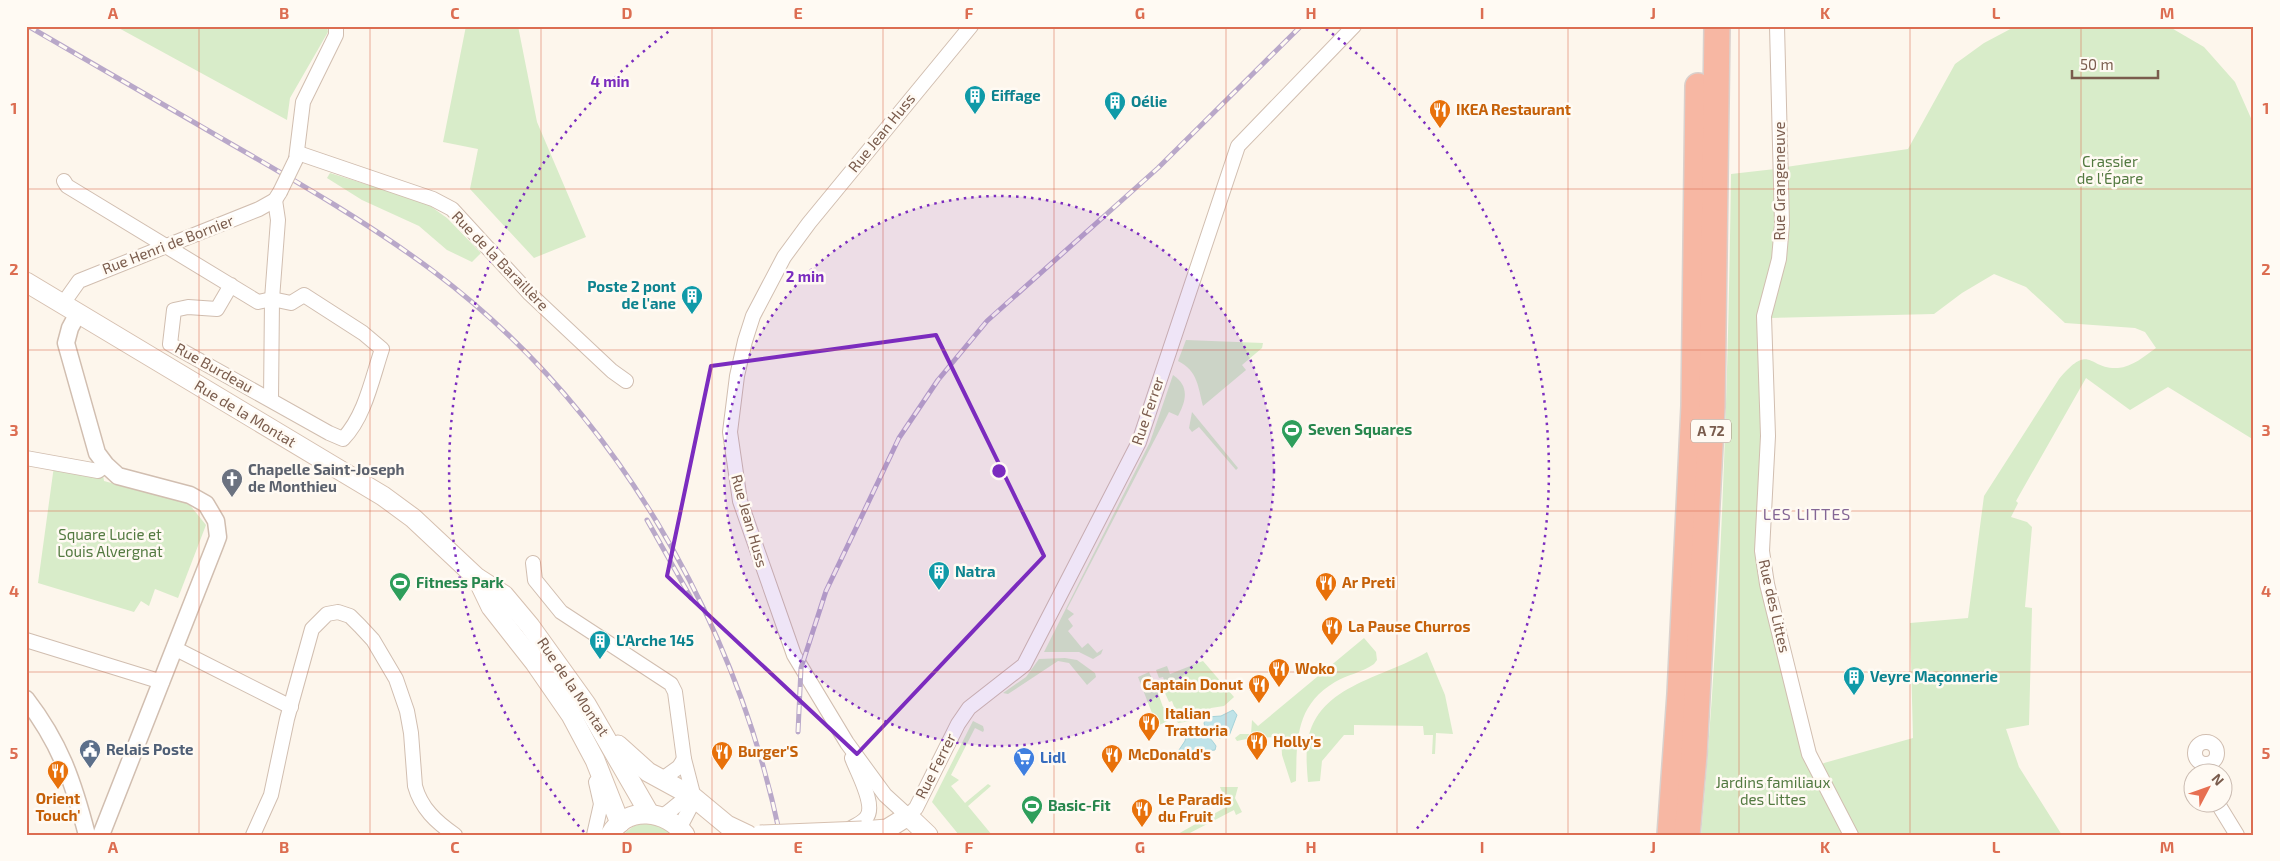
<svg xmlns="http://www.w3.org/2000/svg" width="2280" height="861" viewBox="0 0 2280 861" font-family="'Exo 2',sans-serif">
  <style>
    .green { fill: #d8ecc9 }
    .water { fill: #bfe3e8; stroke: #a5d3da }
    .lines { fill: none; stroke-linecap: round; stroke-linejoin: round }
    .minor-casing { stroke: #d1beb0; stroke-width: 16 }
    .tertiary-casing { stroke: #d1beb0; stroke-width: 19 }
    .secondary-casing { stroke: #d6c0b0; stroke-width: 21 }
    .motorway-casing { stroke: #dad1cd; stroke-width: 28 }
    .minor { stroke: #fff; stroke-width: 14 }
    .tertiary { stroke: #fff; stroke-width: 16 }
    .secondary { stroke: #fff; stroke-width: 19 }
    .motorway { stroke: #f7b7a3; stroke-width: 25 }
    .rail-casing { stroke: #b9a8c9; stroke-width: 5 }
    .rail { stroke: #fffaf3; stroke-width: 3; stroke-dasharray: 9; stroke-linecap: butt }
    .minor-bridge-casing { stroke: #d1beb0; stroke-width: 16; stroke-linecap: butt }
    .secondary-bridge-casing { stroke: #d6c0b0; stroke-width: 21; stroke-linecap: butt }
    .minor-bridge { stroke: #fff; stroke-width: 14 }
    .secondary-bridge { stroke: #fff; stroke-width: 19 }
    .marked { fill: none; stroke: #7b2cbf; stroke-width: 4; stroke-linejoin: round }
    .grid { fill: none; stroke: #dc6d51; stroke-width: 1; stroke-opacity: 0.55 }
    .ring { fill: none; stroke: #7b2cbf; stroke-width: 2.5; stroke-dasharray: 2.5 5 }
    .labels { text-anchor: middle; stroke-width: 5; stroke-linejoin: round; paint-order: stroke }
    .shield { fill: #fffaf3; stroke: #a28b7f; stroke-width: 1 }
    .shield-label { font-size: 14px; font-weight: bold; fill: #7a5c4d }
    .culture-label { font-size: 15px; font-weight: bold; fill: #0d838f; stroke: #fffaf3; text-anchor: start }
    .food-label { font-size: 15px; font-weight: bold; fill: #c56008; stroke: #fffaf3; text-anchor: start }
    .street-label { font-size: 15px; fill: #7a5c4d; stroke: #fffaf3 }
    .park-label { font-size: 15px; fill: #537a41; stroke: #fffaf3 }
    .leisure-label { font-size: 15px; font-weight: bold; fill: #27864d; stroke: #fffaf3; text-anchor: start }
    .worship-label { font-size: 15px; font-weight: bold; fill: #5b616d; stroke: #fffaf3; text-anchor: start }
    .service-label { font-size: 15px; font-weight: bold; fill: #4e5e75; stroke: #fffaf3; text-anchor: start }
    .shop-label { font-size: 15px; font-weight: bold; fill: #366cbe; stroke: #fffaf3; text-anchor: start }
    .neighbourhood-label { font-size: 16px; letter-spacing: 1px; fill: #846695; stroke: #fffaf3 }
    .centre { fill: #7b2cbf; stroke: #fffaf3; stroke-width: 2.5 }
    .ring-label { font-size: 15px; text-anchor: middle; font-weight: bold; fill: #7b2cbf; stroke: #fffaf3; stroke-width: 5; stroke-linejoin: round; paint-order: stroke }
    .neatline { fill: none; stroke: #dc6d51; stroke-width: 2 }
    .grid-label { font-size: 16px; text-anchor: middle; font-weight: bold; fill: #dc6d51 }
  </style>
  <rect width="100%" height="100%" fill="#fdf6ec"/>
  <g class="green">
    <path d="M115 26H327L328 32 290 98 287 120Z"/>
    <path d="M466 26H518L537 122 586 237 534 258 470 189 478 149 443 142Z"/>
    <path d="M2016 26H2168L2204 47 2235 82 2254 125V440L2168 387 2130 410 2086 378 2016 501 2018 503 2011 517 2027 522 2032 527 2025 607 2032 608 2029 725 2006 729 2019 767 2062 835H1701C1721 615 1728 395 1731 174L1775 169 1777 192 1756 556 1759 582 1773 627 1804 753 1810 771 1824 763 1913 738 1910 623 1968 618 1984 496 2059 379C2091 341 2088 370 2118 368 2132 367 2145 356 2156 348L2145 332 2135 328 2065 323 2026 287 1994 274 1962 293 1934 314 1770 318 1786 167 1908 149 1955 64 1984 43Z"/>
    <path d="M330 173 426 203 447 218 481 253 472 262 447 250 419 226 362 200 327 178Z"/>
    <path d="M1186 340 1263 343 1262 348 1242 365 1246 370 1203 406C1198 387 1198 371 1178 361Z"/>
    <path d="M1173 375C1190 386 1186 401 1178 416L1169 412 1067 609 1074 614 1068 619 1073 626 1068 631 1082 648 1088 643 1097 653 1103 649 1101 654 1093 659 1079 652H1044L1150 442Z"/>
    <path d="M1192 412 1238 468 1236 470 1199 427 1192 432 1189 428Z"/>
    <path d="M54 466 103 475 104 481 189 504 206 525 178 598 155 589 149 606 141 601 134 612 38 583Z"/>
    <path d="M1364 638 1376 652 1377 660 1374 664C1363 672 1347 675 1335 682 1295 706 1297 740 1296 781L1291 783 1282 755 1281 737 1251 738 1237 741 1235 738 1240 734H1251L1252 720 1258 726Z"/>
    <path d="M1427 652 1445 695 1453 734 1436 733 1435 754H1432L1433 735H1424L1423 726 1354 725V735H1344L1322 761 1320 781 1308 782C1307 771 1306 759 1307 747 1313 685 1383 679 1427 652Z"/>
    <path d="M1065 658 1077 660 1095 673 1096 677 1087 685 1069 663 1058 661 1008 694 1003 693 1026 677 1039 659Z"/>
    <path d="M1203 661 1234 697 1224 706 1211 708 1191 721 1178 723 1176 719 1178 717 1172 701 1169 702 1165 693 1168 692 1163 677 1159 678 1156 670 1167 666 1170 674Z"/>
    <path d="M1149 672 1154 683 1157 682 1160 692 1158 693 1163 707 1166 706 1169 713 1166 715 1168 721 1157 726 1138 677Z"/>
    <path d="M973 721 983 726 984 730 983 732 975 728 951 775 959 780 951 786 965 803 988 784 991 786 968 806 992 835H959L932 802Z"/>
    <path d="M1220 787H1238L1235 798 1242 812 1236 815 1234 810 1186 835H1176L1228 806Z"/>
    <path d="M645 823 660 825 674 835H622L634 826Z"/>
  </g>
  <g class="water">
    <path d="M1233 710 1237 715 1229 736 1219 738 1205 727 1204 723 1207 717 1221 716Z"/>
    <path d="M1192 728C1201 728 1211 738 1216 746L1215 750 1181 754 1179 750 1185 741 1187 732Z"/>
  </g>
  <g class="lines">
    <g class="minor-casing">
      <g id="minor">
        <path d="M971 26 809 223 784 257 753 316 745 341 737 376 730 432 740 501 794 655 847 743 885 795 908 816 916 808 958 724 969 708 1024 665 1139 442 1238 146 1354 26"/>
        <path d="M1777 26 1782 224 1779 259 1764 316 1768 436 1762 551 1767 584 1809 754 1851 835"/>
        <path d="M298 153 433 199 452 209 530 294 612 371 626 381"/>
        <path d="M296 159 303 102 336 35V26"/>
        <path d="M64 181 67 186 258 302 272 299 291 303 304 295 363 333 382 349C372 379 365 416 343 439L329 433 170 344 174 310 188 307 217 309 231 285"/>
        <path d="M62 305 79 281 259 209 275 200 280 192"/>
        <path d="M271 399 272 299 278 220 275 200"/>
        <path d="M26 458 98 471 106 465"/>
        <path d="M533 563 535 580 561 612 671 684 675 692 684 759 692 790V804L680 827"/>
        <path d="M26 640 162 682"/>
        <path d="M174 648 291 707"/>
        <circle cx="2206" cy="753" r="11"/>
        <path d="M661 780 679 767 684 759"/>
        <path d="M2218 804 2237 835"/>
        <path d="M662 816C674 810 679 800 692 796"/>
        <path d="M846 831C852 827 861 824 866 818 877 806 857 772 852 758"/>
        <path d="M253 835 271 795 287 719 312 629 327 614 338 612 350 616 360 626 373 640 396 679 407 711 411 733 415 786C421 808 436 822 455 835"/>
        <path d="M594 835 601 804 596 782"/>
      </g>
    </g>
    <g class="tertiary-casing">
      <g id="tertiary">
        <path d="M77 315 70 328 66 343 97 453 106 465 118 476 190 495 206 504 216 521 218 537 215 545 101 835"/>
        <path d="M26 699C60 743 73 781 87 835"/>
      </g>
    </g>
    <g class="secondary-casing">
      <g id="secondary">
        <path d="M26 282 383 496 413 518 476 577 504 595 530 626 586 704 649 813"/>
        <path d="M477 578 491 607 535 663 571 715 595 760 620 823"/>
        <path d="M618 745 648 772 692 796 727 825 748 835"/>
        <path d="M862 831 887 829 908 816 928 835"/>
        <path d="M610 835C627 804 667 810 685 835"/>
      </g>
    </g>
    <g class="motorway-casing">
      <g id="motorway">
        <path d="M1670 835 1680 694 1694 406 1698 86"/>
        <path d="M1687 835 1694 755 1712 407 1717 26"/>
      </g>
    </g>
    <use href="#minor" class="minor"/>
    <use href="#tertiary" class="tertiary"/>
    <use href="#secondary" class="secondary"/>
    <use href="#motorway" class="motorway"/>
    <g class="rail-casing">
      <g id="rail">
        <path d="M28 26C96 66 165 105 233 145 301 184 370 224 433 271 612 405 735 618 780 835"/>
        <path d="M647 520 691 598"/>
        <path d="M798 732 801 668 826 591 899 438 938 380 987 321 1158 168 1301 26"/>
      </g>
    </g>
    <use href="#rail" class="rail"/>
    <g class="minor-bridge-casing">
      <path id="minor-bridge" d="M280 192 296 159"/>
    </g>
    <g class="secondary-bridge-casing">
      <path id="secondary-bridge" d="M760 835 862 831"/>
    </g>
    <use href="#minor-bridge" class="minor-bridge"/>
    <use href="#secondary-bridge" class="secondary-bridge"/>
  </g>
  <path class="marked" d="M936 335 1044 556 857 754 667 576 711 366Z"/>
  <path class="grid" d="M199 26V835M370 26V835M541 26V835M712 26V835M883 26V835M1054 26V835M1226 26V835M1397 26V835M1568 26V835M1739 26V835M1910 26V835M2081 26V835M26 189H2254M26 350H2254M26 511H2254M26 672H2254"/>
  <circle cx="999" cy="471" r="275" fill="#7b2cbf" fill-opacity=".12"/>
  <g class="ring">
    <circle cx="999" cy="471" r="275"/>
    <path d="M584 832A550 550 0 0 1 672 29M1326 29A550 550 0 0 1 1414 832"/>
  </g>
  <defs>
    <g id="building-pin" transform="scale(1.125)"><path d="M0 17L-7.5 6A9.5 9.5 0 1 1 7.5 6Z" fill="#0f9aa8" stroke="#fffaf3"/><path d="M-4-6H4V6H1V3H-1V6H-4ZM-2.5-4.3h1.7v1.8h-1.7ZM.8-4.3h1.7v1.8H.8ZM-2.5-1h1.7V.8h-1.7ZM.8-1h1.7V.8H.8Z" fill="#fff"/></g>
    <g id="restaurant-pin" transform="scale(1.125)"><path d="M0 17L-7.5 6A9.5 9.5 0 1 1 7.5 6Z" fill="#e8710a" stroke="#fffaf3"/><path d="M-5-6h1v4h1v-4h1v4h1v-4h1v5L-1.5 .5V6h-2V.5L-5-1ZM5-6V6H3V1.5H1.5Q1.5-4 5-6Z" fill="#fff"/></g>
    <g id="stadium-pin" transform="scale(1.125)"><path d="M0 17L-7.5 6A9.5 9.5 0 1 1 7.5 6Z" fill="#2e9e5b" stroke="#fffaf3"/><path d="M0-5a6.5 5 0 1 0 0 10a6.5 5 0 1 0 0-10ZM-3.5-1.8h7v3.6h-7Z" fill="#fff"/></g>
    <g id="church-pin" transform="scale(1.125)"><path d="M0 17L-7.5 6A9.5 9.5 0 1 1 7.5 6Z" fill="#6b7280" stroke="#fffaf3"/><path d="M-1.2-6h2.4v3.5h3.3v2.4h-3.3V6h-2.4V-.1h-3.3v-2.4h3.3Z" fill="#fff"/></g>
    <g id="civic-pin" transform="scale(1.125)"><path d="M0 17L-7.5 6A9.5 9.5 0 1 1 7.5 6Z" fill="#5c6f8a" stroke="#fffaf3"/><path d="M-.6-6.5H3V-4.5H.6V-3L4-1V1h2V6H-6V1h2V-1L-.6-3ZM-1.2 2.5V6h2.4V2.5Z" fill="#fff"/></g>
    <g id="supermarket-pin" transform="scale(1.125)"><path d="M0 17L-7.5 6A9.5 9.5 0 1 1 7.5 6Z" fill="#3f7fe0" stroke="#fffaf3"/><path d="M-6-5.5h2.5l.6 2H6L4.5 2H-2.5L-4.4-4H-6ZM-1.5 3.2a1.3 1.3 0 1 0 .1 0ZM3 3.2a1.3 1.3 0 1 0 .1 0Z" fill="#fff"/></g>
  </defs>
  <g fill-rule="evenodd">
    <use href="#building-pin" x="975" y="96"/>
    <use href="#building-pin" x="1115" y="102"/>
    <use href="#restaurant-pin" x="1440" y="110"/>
    <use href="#building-pin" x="692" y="296"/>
    <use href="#stadium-pin" x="1292" y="430"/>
    <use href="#church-pin" x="232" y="479"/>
    <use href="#building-pin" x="939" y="572"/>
    <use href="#stadium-pin" x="400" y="583"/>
    <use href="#restaurant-pin" x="1326" y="583"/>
    <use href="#restaurant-pin" x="1332" y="627"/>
    <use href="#building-pin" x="600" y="641"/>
    <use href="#restaurant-pin" x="1279" y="669"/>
    <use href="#building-pin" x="1854" y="677"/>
    <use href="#restaurant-pin" x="1259" y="685"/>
    <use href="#restaurant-pin" x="1149" y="723"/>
    <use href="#restaurant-pin" x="1257" y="742"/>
    <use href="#civic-pin" x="90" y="750"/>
    <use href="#restaurant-pin" x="722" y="752"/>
    <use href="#restaurant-pin" x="1112" y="755"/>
    <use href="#supermarket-pin" x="1024" y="758"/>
    <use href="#restaurant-pin" x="58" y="771"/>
    <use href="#stadium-pin" x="1032" y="806"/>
    <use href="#restaurant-pin" x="1142" y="809"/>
  </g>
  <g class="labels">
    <rect class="shield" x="1691" y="419.5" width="40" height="23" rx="4"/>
    <g class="shield-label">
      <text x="1711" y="436">A 72</text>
    </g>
    <g class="culture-label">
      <text x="991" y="101">Eiffage</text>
      <text x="1131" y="107">Oélie</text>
      <text x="676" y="292" text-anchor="end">Poste 2 pont<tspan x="676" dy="17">de l'ane</tspan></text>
      <text x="955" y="577">Natra</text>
      <text x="616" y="646">L'Arche 145</text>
      <text x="1870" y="682">Veyre Maçonnerie</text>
    </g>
    <g class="food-label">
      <text x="1456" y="115">IKEA Restaurant</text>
      <text x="1342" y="588">Ar Preti</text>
      <text x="1348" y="632">La Pause Churros</text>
      <text x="1295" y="674">Woko</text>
      <text x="1243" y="690" text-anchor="end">Captain Donut</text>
      <text x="1165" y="719">Italian<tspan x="1165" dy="17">Trattoria</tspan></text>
      <text x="1273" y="747">Holly's</text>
      <text x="738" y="757">Burger'S</text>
      <text x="1128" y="760">McDonald's</text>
      <text x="58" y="804" text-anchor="middle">Orient<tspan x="58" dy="17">Touch'</tspan></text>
      <text x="1158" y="805">Le Paradis<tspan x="1158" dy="17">du Fruit</tspan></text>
    </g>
    <g class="street-label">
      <text transform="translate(882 133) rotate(-51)" y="5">Rue Jean Huss</text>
      <text transform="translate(1780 181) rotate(-90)" y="5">Rue Grangeneuve</text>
      <text transform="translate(168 245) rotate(-21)" y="5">Rue Henri de Bornier</text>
      <text transform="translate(500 261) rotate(46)" y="5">Rue de la Baraillère</text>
      <text transform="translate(214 368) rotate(29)" y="5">Rue Burdeau</text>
      <text transform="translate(1148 411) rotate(-71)" y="5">Rue Ferrer</text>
      <text transform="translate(245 414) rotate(31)" y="5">Rue de la Montat</text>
      <text transform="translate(749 521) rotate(74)" y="5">Rue Jean Huss</text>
      <text transform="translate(1774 606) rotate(77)" y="5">Rue des Littes</text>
      <text transform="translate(573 687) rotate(56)" y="5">Rue de la Montat</text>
      <text transform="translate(936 766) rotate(-63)" y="5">Rue Ferrer</text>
    </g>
    <g class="park-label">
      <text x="2110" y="167">Crassier<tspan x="2110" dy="17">de l'Épare</tspan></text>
      <text x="110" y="540">Square Lucie et<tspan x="110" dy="17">Louis Alvergnat</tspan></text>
      <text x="1773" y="788">Jardins familiaux<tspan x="1773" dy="17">des Littes</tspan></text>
    </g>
    <g class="leisure-label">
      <text x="1308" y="435">Seven Squares</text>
      <text x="416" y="588">Fitness Park</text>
      <text x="1048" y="811">Basic-Fit</text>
    </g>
    <g class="worship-label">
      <text x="248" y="475">Chapelle Saint-Joseph<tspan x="248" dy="17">de Monthieu</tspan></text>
    </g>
    <g class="service-label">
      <text x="106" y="755">Relais Poste</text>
    </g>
    <g class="shop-label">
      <text x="1040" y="763">Lidl</text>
    </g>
    <g class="neighbourhood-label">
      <text x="1807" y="520">LES LITTES</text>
    </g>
  </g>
  <circle cx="999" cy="471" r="8" class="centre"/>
  <g class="ring-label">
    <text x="610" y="87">4 min</text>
    <text x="805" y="282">2 min</text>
  </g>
  <rect width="2280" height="861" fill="none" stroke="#fffaf3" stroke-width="55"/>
  <g transform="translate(2208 788) rotate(49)"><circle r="24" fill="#fffaf3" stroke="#cabbb1"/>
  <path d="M0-4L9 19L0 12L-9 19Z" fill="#e76f51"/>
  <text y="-8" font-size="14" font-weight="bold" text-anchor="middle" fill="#7a5c4d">N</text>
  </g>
  <path d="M2072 70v8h86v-8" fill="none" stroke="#7a5c4d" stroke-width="2.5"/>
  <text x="2080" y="70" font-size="15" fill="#7a5c4d" stroke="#fffaf3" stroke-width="4" paint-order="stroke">50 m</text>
  <rect x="28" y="28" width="2224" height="806" class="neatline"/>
  <g class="grid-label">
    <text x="113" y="19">A</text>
    <text x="284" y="19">B</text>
    <text x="455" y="19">C</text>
    <text x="627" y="19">D</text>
    <text x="798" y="19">E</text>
    <text x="969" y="19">F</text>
    <text x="1140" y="19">G</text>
    <text x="1311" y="19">H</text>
    <text x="1482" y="19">I</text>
    <text x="1653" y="19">J</text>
    <text x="1825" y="19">K</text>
    <text x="1996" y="19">L</text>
    <text x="2167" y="19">M</text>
    <text x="14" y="114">1</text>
    <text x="2266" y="114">1</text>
    <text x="14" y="275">2</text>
    <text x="2266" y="275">2</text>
    <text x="14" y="436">3</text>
    <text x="2266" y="436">3</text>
    <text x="14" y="597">4</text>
    <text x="2266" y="597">4</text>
    <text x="14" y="759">5</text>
    <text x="2266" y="759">5</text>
    <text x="113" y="853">A</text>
    <text x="284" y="853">B</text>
    <text x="455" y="853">C</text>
    <text x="627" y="853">D</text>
    <text x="798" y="853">E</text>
    <text x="969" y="853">F</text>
    <text x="1140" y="853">G</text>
    <text x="1311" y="853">H</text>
    <text x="1482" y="853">I</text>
    <text x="1653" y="853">J</text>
    <text x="1825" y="853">K</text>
    <text x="1996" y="853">L</text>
    <text x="2167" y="853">M</text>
  </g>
</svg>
